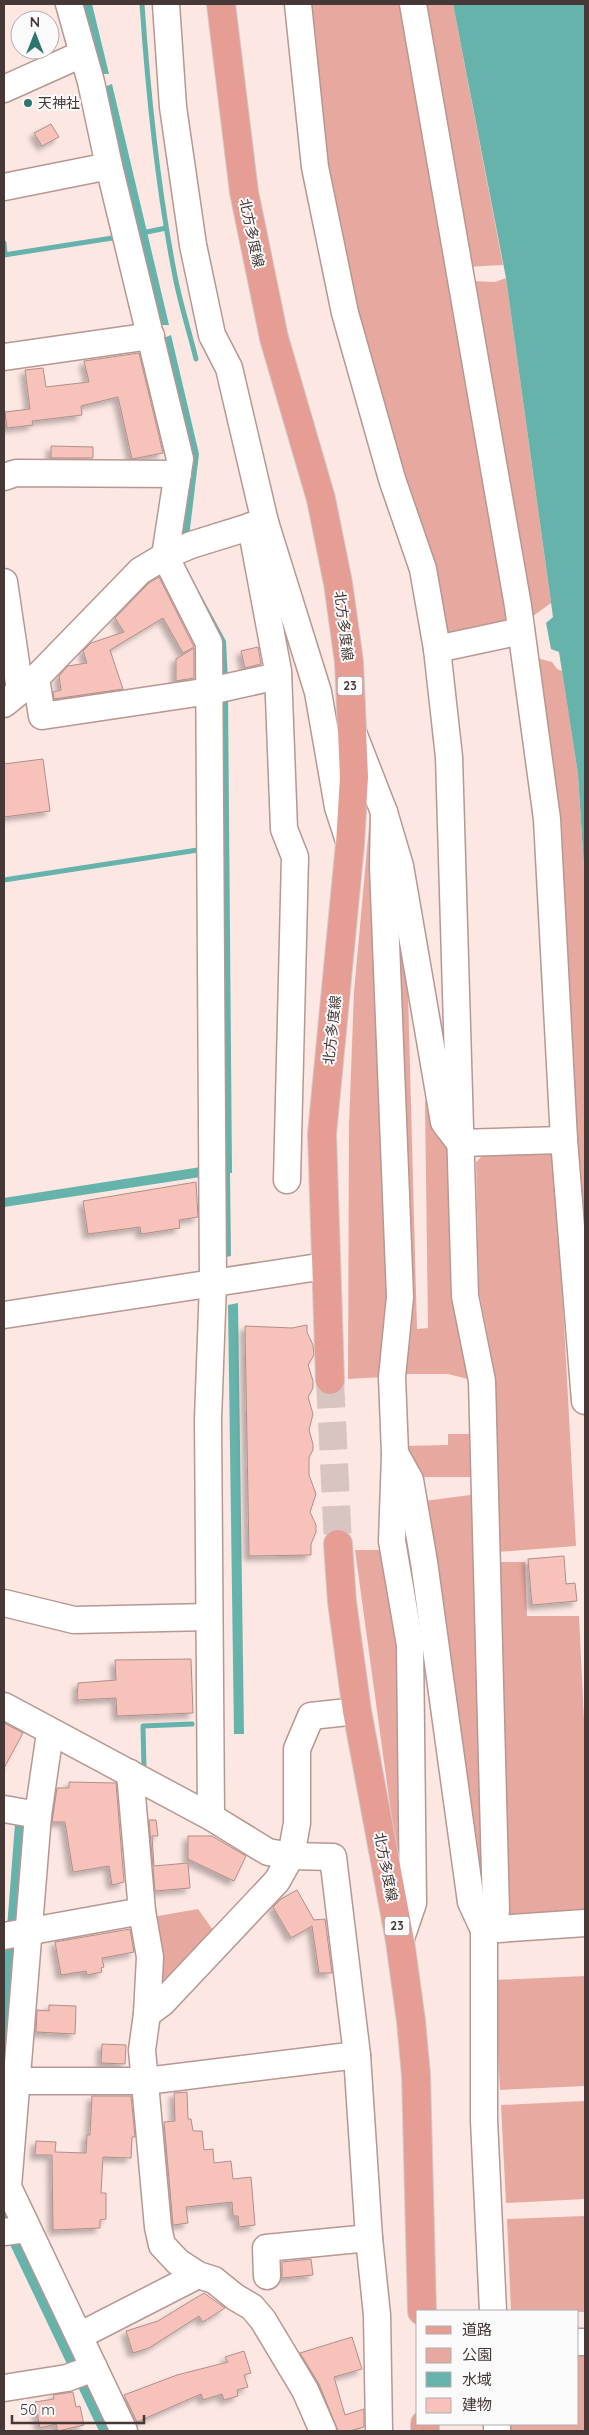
<svg xmlns="http://www.w3.org/2000/svg" width="589" height="2435" viewBox="0 0 589 2435" font-family="Quicksand,'Noto Sans JP',sans-serif">
  <style>
    .green { fill: #e7a99f }
    .water { fill: #66b3ac }
    .lines { fill: none; stroke-linecap: round; stroke-linejoin: round }
    .stream { stroke: #66b3ac; stroke-width: 5 }
    .building { fill: #f7c2ba; stroke: #af8f8a; filter: url(#shadow) }
    .major-tunnel { stroke: #d8c4c0; stroke-width: 28; stroke-dasharray: 28 14; stroke-linecap: butt }
    .minor-casing { stroke: #b79791; stroke-width: 29 }
    .major-casing { stroke: #cfcbcb; stroke-width: 30 }
    .minor { stroke: #fff; stroke-width: 26 }
    .major { stroke: #e59d94; stroke-width: 28 }
    .poi-dot { fill: #2d766f; stroke: #fafafa; stroke-width: 2 }
    .labels { text-anchor: middle; stroke-width: 4; stroke-linejoin: round; paint-order: stroke }
    .shield { fill: #fafafa; stroke: #7c7271; stroke-width: 1 }
    .shield-label { font-size: 12px; font-weight: bold; fill: #463836 }
    .poi-label { font-size: 14px; fill: #463836; stroke: #fafafa; text-anchor: start }
    .street-label { font-size: 14px; fill: #463836; stroke: #fafafa }
  </style>
  <defs>
    <filter id="shadow"><feDropShadow dx="-4.5" dy="4.5" stdDeviation="2.5" flood-color="#0004"/></filter>
  </defs>
  <rect width="100%" height="100%" fill="#fce7e3"/>
  <g class="green">
    <path d="M307 4H401L508 622 449 636 444 631 352 311 322 166Z"/>
    <path d="M421 4H453L503 265 467 267Z"/>
    <path d="M506 278 551 603 529 619 471 281 495 282Z"/>
    <path d="M537 658 552 662 557 669 562 671 578 774 585 884V1310Z"/>
    <path d="M370 816 376 819 391 1294 384 1377 348 1379 349 1126 354 992Z"/>
    <path d="M393 908 407 956 417 1329 428 1328 425 1101H434L452 1148 472 1380 448 1374H400Z"/>
    <path d="M545 1151 555 1157 576 1546 498 1552 493 1364 479 1292 476 1162 483 1155Z"/>
    <path d="M448 1434H474L475 1477H419L402 1446 448 1445Z"/>
    <path d="M478 1494 484 1901 424 1501Z"/>
    <path d="M355 1550H386L399 1643 405 1870 399 1871Z"/>
    <path d="M497 1562H525L527 1616H579L585 1741V1916H511L506 1911Z"/>
    <path d="M198 1909 215 1933 162 1999 147 1918Z"/>
    <path d="M585 1976V2086L500 2090 494 1980Z"/>
    <path d="M585 2101V2199L506 2203 501 2105Z"/>
    <path d="M585 2216V2312L511 2311 507 2219Z"/>
    <path d="M578 2352H585V2431H502L501 2424H578Z"/>
  </g>
  <g class="water">
    <path d="M79 4H92L109 74H96Z"/>
    <path d="M453 4H585V884L578 774 559 652 551 649 546 623 553 617 506 278Z"/>
    <path d="M112 84 169 325H155L99 89Z"/>
    <path d="M171 335 199 454 189 537 177 528 159 340Z"/>
    <path d="M183 562 226 641 228 681H220L177 565Z"/>
    <path d="M228 695 232 1173H230L231 1256 226 1257 221 698Z"/>
    <path d="M207 1166V1176L4 1207V1198Z"/>
    <path d="M238 1303 244 1734H234L228 1305Z"/>
    <path d="M15 1824H25L4 2076V1967Z"/>
    <path d="M4 2203 111 2431H99L4 2232Z"/>
  </g>
  <g class="lines">
    <g class="stream">
      <path d="M142 4C148 93 157 183 174 271 179 300 189 330 196 359"/>
      <path d="M142 233 166 228"/>
      <path d="M4 243 5 254"/>
      <path d="M4 255 119 237"/>
      <path d="M4 880 204 849"/>
      <path d="M141 1767 144 1769 143 1726 192 1724"/>
    </g>
  </g>
  <g class="building">
    <path d="M51 124 59 137 42 146 34 133Z"/>
    <path d="M139 353 163 453 132 459 118 397 81 406 82 415 32 421 33 425 7 428 5 412 30 409 25 370 43 368 46 387 89 382 84 361Z"/>
    <path d="M51 446 93 447V458H51Z"/>
    <path d="M159 577 194 647 183 653 163 618 110 650 123 689 54 699 53 692 61 690 59 676 68 666 87 663 83 651 91 643 124 632 115 618 149 583Z"/>
    <path d="M258 647 261 664 245 668 241 651Z"/>
    <path d="M194 648V678L176 681V659Z"/>
    <path d="M43 759 50 811 4 817V764Z"/>
    <path d="M196 1182 198 1217 179 1220 180 1228 141 1234 140 1227 88 1234 83 1201Z"/>
    <path d="M307 1325V1332L313 1345 314 1355 308 1365 313 1381V1388L308 1397 313 1414 309 1430 313 1444V1450L309 1457V1475L316 1494 310 1512 316 1525V1532L311 1544V1555L249 1556 245 1326 292 1328Z"/>
    <path d="M564 1556 566 1584 575 1583 577 1601 532 1605 528 1559Z"/>
    <path d="M191 1659 193 1713 117 1716 116 1698 77 1700 78 1683 116 1680 115 1660Z"/>
    <path d="M4 1723 23 1733 4 1768Z"/>
    <path d="M69 1782 116 1783 124 1882 112 1885 109 1866 73 1872 65 1822H52L57 1788H69Z"/>
    <path d="M149 1820H156L158 1836H152L154 1866 188 1863 190 1888 155 1891Z"/>
    <path d="M188 1836H212L246 1856 234 1881 188 1859Z"/>
    <path d="M297 1890 314 1920 325 1919 332 1973H319L312 1926 291 1938 273 1907 281 1899Z"/>
    <path d="M130 1929 134 1952 102 1958 104 1967 101 1968 102 1972 87 1975 86 1971 61 1975 55 1942Z"/>
    <path d="M49 2005 76 2006 75 2034 36 2032 37 2010 49 2011Z"/>
    <path d="M102 2044 126 2045 125 2064 101 2063Z"/>
    <path d="M187 2092 188 2119H191L193 2131H202L204 2150 213 2149 214 2163 231 2161 233 2179 251 2177 255 2225 239 2227 238 2216H233L232 2202 186 2207 188 2223 173 2225 164 2122 175 2121 174 2093Z"/>
    <path d="M92 2096H131L135 2137H132L131 2158 103 2157 101 2193H106V2219L100 2220V2228L53 2230 52 2155H35L36 2141 56 2142 55 2152 86 2153 87 2135H90Z"/>
    <path d="M311 2259 313 2275 282 2278V2262Z"/>
    <path d="M204 2293 225 2308 203 2322 199 2316 149 2348 133 2353 126 2331 158 2321Z"/>
    <path d="M352 2337 362 2369 334 2377 345 2415 364 2409V2427L349 2431H338L319 2384 300 2353Z"/>
    <path d="M244 2351 251 2373 244 2375 248 2387 237 2390 238 2396 224 2400 222 2394 203 2400 201 2394 137 2422 124 2395 177 2375 228 2362 225 2357Z"/>
    <path d="M73 2392 76 2407 80 2406 84 2425 58 2431 56 2424 40 2428 35 2402 54 2399 53 2395Z"/>
  </g>
  <g class="lines">
    <path class="major-tunnel" d="M330 1380 338 1544"/>
    <g class="minor-casing">
      <g id="minor">
        <path d="M69 4 91 82 109 166 180 459 165 556 209 643 213 1283 208 1419 211 1817"/>
        <path d="M166 4 173 107 193 245 212 335 229 368 265 522"/>
        <path d="M298 4 315 167 345 313 392 479 423 569 437 649 449 757 465 1296 482 1381 496 1911 484 1930V2120L493 2311"/>
        <path d="M413 4 518 606 547 819 564 1140 585 1401"/>
        <path d="M4 89 82 54"/>
        <path d="M4 187 109 166"/>
        <path d="M4 357 151 336"/>
        <path d="M4 477 16 473 178 474"/>
        <path d="M251 526 278 671 284 829 295 857 287 1180"/>
        <path d="M4 582 20 690"/>
        <path d="M437 649 521 631"/>
        <path d="M36 678 42 716 210 691 278 676"/>
        <path d="M4 704 36 678 140 571 165 556 191 545 265 522 318 692 338 807 349 841"/>
        <path d="M354 735 384 812 400 866 444 1122 460 1143 564 1140"/>
        <path d="M384 812 383 867 400 1297 392 1377 395 1453 410 1480 424 1562 471 1902 484 1930 585 1923"/>
        <path d="M4 1315 325 1266"/>
        <path d="M395 1455 392 1541 410 1645 413 1903 400 1941"/>
        <path d="M4 1603 74 1620 209 1617"/>
        <path d="M4 1706 211 1817 268 1852 291 1856 333 1857 357 2055 369 2238 377 2315 379 2431"/>
        <path d="M50 1733 38 1815 8 2187 124 2431"/>
        <path d="M130 1773 142 1911 150 1957 147 2014"/>
        <path d="M4 1809 38 1815"/>
        <path d="M4 1936 142 1911"/>
        <path d="M16 2081H146L357 2055"/>
        <path d="M4 2232 27 2229"/>
        <path d="M267 2276 266 2248 369 2238"/>
        <path d="M79 2336 198 2275"/>
        <path d="M578 2342H585"/>
        <path d="M4 2388 67 2378 94 2368"/>
        <path d="M497 2424V2431"/>
        <path d="M323 2431 305 2390 263 2320 252 2307 235 2297 214 2280 198 2275 178 2262 162 2245 158 2227 142 2050 147 2014 162 2003 277 1881 291 1856 297 1823V1749L311 1716 357 1711"/>
      </g>
    </g>
    <g class="major-casing">
      <g id="major">
        <path d="M221 4 244 192 274 338 321 499 338 583 349 662 354 777 350 844 322 1134 330 1380"/>
        <path d="M338 1544 342 1602 357 1711 400 1941 411 2021 416 2075 422 2311"/>
        <path d="M425 2424V2431"/>
      </g>
    </g>
    <use href="#minor" class="minor"/>
    <use href="#major" class="major"/>
  </g>
  <circle class="poi-dot" cx="28" cy="103" r="5"/>
  <g class="labels">
    <g class="shield">
      <rect x="337.5" y="676.5" width="25" height="19" rx="4"/>
      <rect x="384.5" y="1916.5" width="25" height="19" rx="4"/>
    </g>
    <g class="shield-label">
      <text x="350" y="690">23</text>
      <text x="397" y="1930">23</text>
    </g>
    <g class="poi-label">
      <text x="38" y="108">天神社</text>
    </g>
    <g class="street-label">
      <text transform="translate(252 233) rotate(78)" y="5">北方多度線</text>
      <text transform="translate(344 626) rotate(83)" y="5">北方多度線</text>
      <text transform="translate(332 1030) rotate(-84)" y="5">北方多度線</text>
      <text transform="translate(386 1867) rotate(79)" y="5">北方多度線</text>
    </g>
  </g>
  <rect width="589" height="2435" fill="none" stroke="#463836" stroke-width="10"/>
  <rect x="416" y="2310" width="162" height="115" fill="#fafafa" stroke="#b2acac"/>
  <rect x="426" y="2326" width="25" height="8" fill="#e59d94" stroke="#b2acac"/>
  <text x="462" y="2335" font-size="15" fill="#463836">道路</text>
  <rect x="426" y="2348" width="25" height="15" fill="#e7a99f" stroke="#b2acac"/>
  <text x="462" y="2360" font-size="15" fill="#463836">公園</text>
  <rect x="426" y="2372" width="25" height="15" fill="#66b3ac" stroke="#b2acac"/>
  <text x="462" y="2385" font-size="15" fill="#463836">水域</text>
  <rect x="426" y="2398" width="25" height="15" fill="#f7c2ba" stroke="#b2acac"/>
  <text x="462" y="2410" font-size="15" fill="#463836">建物</text>
  <g transform="translate(35 35)"><circle r="24" fill="#fafafa" stroke="#b2acac"/>
  <path d="M0-4L9 19L0 12L-9 19Z" fill="#2d766f"/>
  <text y="-8" font-size="14" font-weight="bold" text-anchor="middle" fill="#463836">N</text>
  </g>
  <path d="M12 2415v8h132v-8" fill="none" stroke="#463836" stroke-width="2.5"/>
  <text x="20" y="2415" font-size="15" fill="#463836" stroke="#fafafa" stroke-width="4" paint-order="stroke">50 m</text>
</svg>
